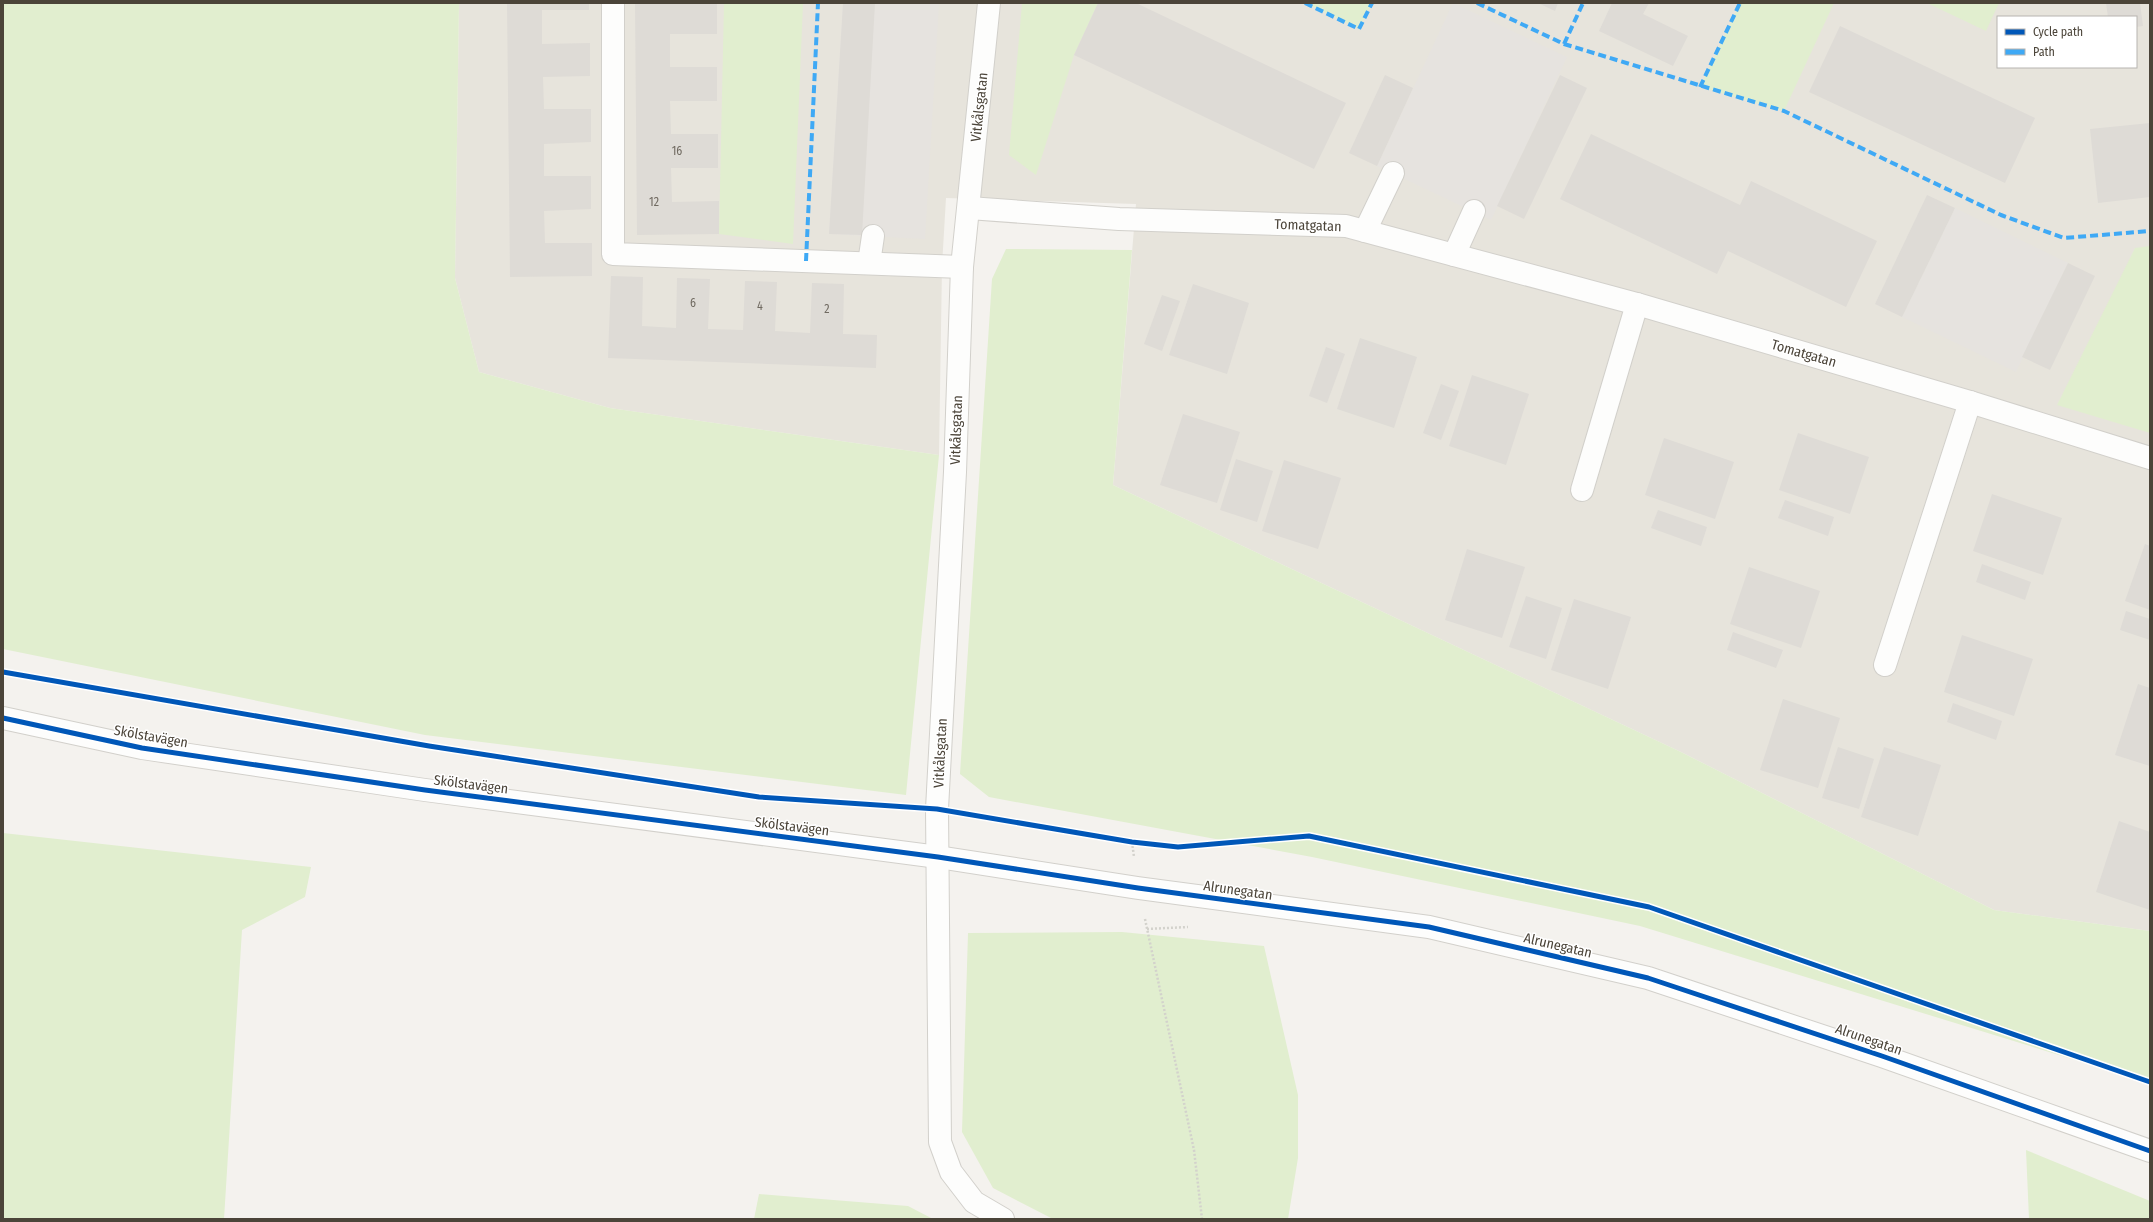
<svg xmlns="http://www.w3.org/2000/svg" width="2153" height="1222" viewBox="0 0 2153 1222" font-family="'Fira Sans Condensed',sans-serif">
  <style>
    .residential { fill: #e7e4dc; fill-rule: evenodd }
    .green { fill: #e1eecf }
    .parking { fill: #e6e3df }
    .building { fill: #dedbd6 }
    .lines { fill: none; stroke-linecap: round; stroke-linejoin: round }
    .minor-casing { stroke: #d2d0cb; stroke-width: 24 }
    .path { stroke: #d3d2cc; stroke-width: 2.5; stroke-dasharray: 2 2; stroke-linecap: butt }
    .minor { stroke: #fdfdfc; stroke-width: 22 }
    .quiet { stroke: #3fa9f5; stroke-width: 4; stroke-dasharray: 8 4; stroke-linecap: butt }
    .cycleway-casing { stroke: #fff; stroke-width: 8 }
    .cycleway { stroke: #0057b8; stroke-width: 5 }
    .labels { text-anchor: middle; stroke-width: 3; stroke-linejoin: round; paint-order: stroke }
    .number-label { font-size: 12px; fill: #706a61 }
    .street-label { font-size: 14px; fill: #4b4439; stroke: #fff }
  </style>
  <rect width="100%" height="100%" fill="#f4f2ee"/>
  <path class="residential" d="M459 3H2150V931L1994 910 1681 752 1113 485 1136 204 946 198 942 266 939 455 610 408 479 372 455 278ZM1998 17H2136V67H1998Z"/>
  <g class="green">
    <path d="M3 3H459L455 278 479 372 610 408 939 455 906 795 425 735 3 649Z"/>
    <path d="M724 3H803L793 244 719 234Z"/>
    <path d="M1022 3H1098L1074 55 1036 175 1009 155Z"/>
    <path d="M1305 3H1372L1359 29Z"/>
    <path d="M1740 3H1834L1784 111 1700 87Z"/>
    <path d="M1927 3H1999L1986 31Z"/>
    <path d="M2150 246V433L2057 405 2135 248Z"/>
    <path d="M1006 249 1132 250 1113 485 1681 752 1994 910 2150 931V1083L1640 926 1312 857 989 797 960 774 992 279Z"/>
    <path d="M3 833 311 867 305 897 242 930 224 1219H3Z"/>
    <path d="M1122 932 1264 946 1298 1095V1158L1288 1219H1053L993 1188 962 1132 968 933Z"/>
    <path d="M2026 1150 2150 1201V1219H2029Z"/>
    <path d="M759 1194 908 1206 933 1219H754Z"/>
  </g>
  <g class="parking">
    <path d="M843 3H939L925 239 829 234Z"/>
    <path d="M1453 3 1567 57 1491 220 1377 166Z"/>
    <path d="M1955 208 2068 263 2016 372 1902 317Z"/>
  </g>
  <g class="building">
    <path d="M507 3H589V10H542V44L590 43V76L543 77 544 109H591V142L544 144V176H591V209L544 211 545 243H592V276L510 277Z"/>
    <path d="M635 3H717V34H670V67H717V101H670L671 134H718V168H671L672 202 719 201V234L637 235Z"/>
    <path d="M843 3H875L862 235 829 234Z"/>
    <path d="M1098 3H1136L1346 103 1314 169 1074 55Z"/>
    <path d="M1538 3H1558L1555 11Z"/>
    <path d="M1612 3H1649L1643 14 1688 36 1673 66 1599 31Z"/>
    <path d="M2106 3H2140L2143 26 2136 27V17H2108Z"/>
    <path d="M1840 26 2035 118 2005 183 1809 92Z"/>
    <path d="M1385 75 1413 88 1377 166 1349 153Z"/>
    <path d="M1560 75 1587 88 1524 219 1497 206Z"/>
    <path d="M2150 123V197L2098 203 2090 129Z"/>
    <path d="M1591 134 1740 205 1751 181 1877 241 1846 307 1728 251 1717 274 1560 199Z"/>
    <path d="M1927 195 1955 208 1902 317 1875 304Z"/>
    <path d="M2068 263 2095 276 2050 370 2022 357Z"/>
    <path d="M611 276 643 277 642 326 676 328 677 278 710 279 708 329 743 330 745 281 777 282 775 331 810 333 812 283 844 284 843 334 877 335 876 368 608 358Z"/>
    <path d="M1193 284 1249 303 1227 374 1169 355Z"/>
    <path d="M1162 295 1180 301 1162 351 1144 344Z"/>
    <path d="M1360 338 1417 357 1394 428 1337 409Z"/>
    <path d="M1326 347 1345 354 1327 403 1309 396Z"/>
    <path d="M1472 375 1529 394 1506 465 1449 446Z"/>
    <path d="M1441 384 1459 391 1441 440 1423 433Z"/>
    <path d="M1183 414 1240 432 1217 503 1160 485Z"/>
    <path d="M1798 433 1869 457 1850 514 1779 490Z"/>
    <path d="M1664 438 1734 462 1715 519 1645 495Z"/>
    <path d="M1236 459 1273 471 1257 522 1220 510Z"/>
    <path d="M1284 460 1341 478 1318 549 1262 531Z"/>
    <path d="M1992 494 2062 518 2043 575 1973 551Z"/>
    <path d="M1785 500 1834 517 1828 536 1778 518Z"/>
    <path d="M1658 510 1707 527 1701 546 1651 528Z"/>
    <path d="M2145 544 2150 546V610L2125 601Z"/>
    <path d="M1467 549 1525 567 1502 638 1445 620Z"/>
    <path d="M1982 564 2031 582 2025 600 1976 582Z"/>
    <path d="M1749 567 1820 591 1801 648 1730 624Z"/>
    <path d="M1526 596 1562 608 1546 659 1509 647Z"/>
    <path d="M1574 599 1631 617 1608 689 1551 670Z"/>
    <path d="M2126 611 2150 619V640L2120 630Z"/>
    <path d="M1733 632 1783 650 1776 668 1727 650Z"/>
    <path d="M1962 635 2033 659 2014 716 1944 692Z"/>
    <path d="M2138 684 2150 688V766L2115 755Z"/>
    <path d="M1783 699 1840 718 1818 788 1760 770Z"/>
    <path d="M1953 703 2002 721 1996 740 1947 722Z"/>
    <path d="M1838 747 1874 759 1859 809 1822 798Z"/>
    <path d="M1884 747 1941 765 1918 836 1861 817Z"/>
    <path d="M2119 821 2150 832V910L2096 892Z"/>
  </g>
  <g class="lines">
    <g class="minor-casing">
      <g id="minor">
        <path d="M613 3V254L962 267"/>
        <path d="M989 3 962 267 955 472 937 809 940 1142 951 1172 974 1202 1003 1219"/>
        <path d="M969 208 1119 219 1346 226 1637 304 1970 402 2150 458"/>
        <path d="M1365 231 1393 173"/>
        <path d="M1454 255 1474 211"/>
        <path d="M869 263 873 236"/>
        <path d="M1582 490 1637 304"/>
        <path d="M1885 665 1970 402"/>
        <path d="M3 718 142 748 425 790 938 857 1138 888 1429 927 1648 978 1882 1056 2150 1151"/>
      </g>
    </g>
    <g class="path">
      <path d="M1132 842 1134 857"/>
      <path d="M1145 919 1194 1150 1202 1219"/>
      <path d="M1147 929 1188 927"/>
    </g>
    <use href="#minor" class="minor"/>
    <g class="quiet">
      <path d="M1305 3 1359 29 1372 3"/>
      <path d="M1477 3 1564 44 1784 111 2001 215 2064 238 2150 231"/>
      <path d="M1564 44 1583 3"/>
      <path d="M1700 87 1740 3"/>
      <path d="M806 261 818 3"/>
    </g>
    <g class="cycleway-casing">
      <g id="cycleway">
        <path d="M3 672 429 746 759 797 937 809 1132 842 1178 847 1309 836 1649 907 2150 1082"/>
        <path d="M3 718 142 748 425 790 938 857 1138 888 1429 927 1648 978 1882 1056 2150 1151"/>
      </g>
    </g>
    <use href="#cycleway" class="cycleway"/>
  </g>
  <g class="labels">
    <g class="number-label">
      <text x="677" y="155">16</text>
      <text x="654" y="206">12</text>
      <text x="693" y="307">6</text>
      <text x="760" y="310">4</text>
      <text x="827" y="313">2</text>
    </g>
    <g class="street-label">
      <text transform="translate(979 107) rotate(-84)" y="5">Vitkålsgatan</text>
      <text transform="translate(1308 225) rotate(2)" y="5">Tomatgatan</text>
      <text transform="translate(1804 353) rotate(16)" y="5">Tomatgatan</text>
      <text transform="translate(956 430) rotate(-88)" y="5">Vitkålsgatan</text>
      <text transform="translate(151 736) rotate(10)" y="5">Skölstavägen</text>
      <text transform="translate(940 753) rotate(-87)" y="5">Vitkålsgatan</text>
      <text transform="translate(471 784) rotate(7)" y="5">Skölstavägen</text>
      <text transform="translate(792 826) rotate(7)" y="5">Skölstavägen</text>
      <text transform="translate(1238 890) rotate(8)" y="5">Alrunegatan</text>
      <text transform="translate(1558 945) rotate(13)" y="5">Alrunegatan</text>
      <text transform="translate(1869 1039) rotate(19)" y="5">Alrunegatan</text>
    </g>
  </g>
  <rect width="2153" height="1222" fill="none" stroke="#4b4439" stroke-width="8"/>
  <rect x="1997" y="16" width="140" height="52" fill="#ffffff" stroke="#b7b4b0"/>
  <rect x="2005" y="29" width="20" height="6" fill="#0057b8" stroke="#b7b4b0"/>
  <text x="2033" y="36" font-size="12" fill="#4b4439">Cycle path</text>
  <rect x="2005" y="49" width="20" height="6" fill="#3fa9f5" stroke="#b7b4b0"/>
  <text x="2033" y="56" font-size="12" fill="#4b4439">Path</text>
</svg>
